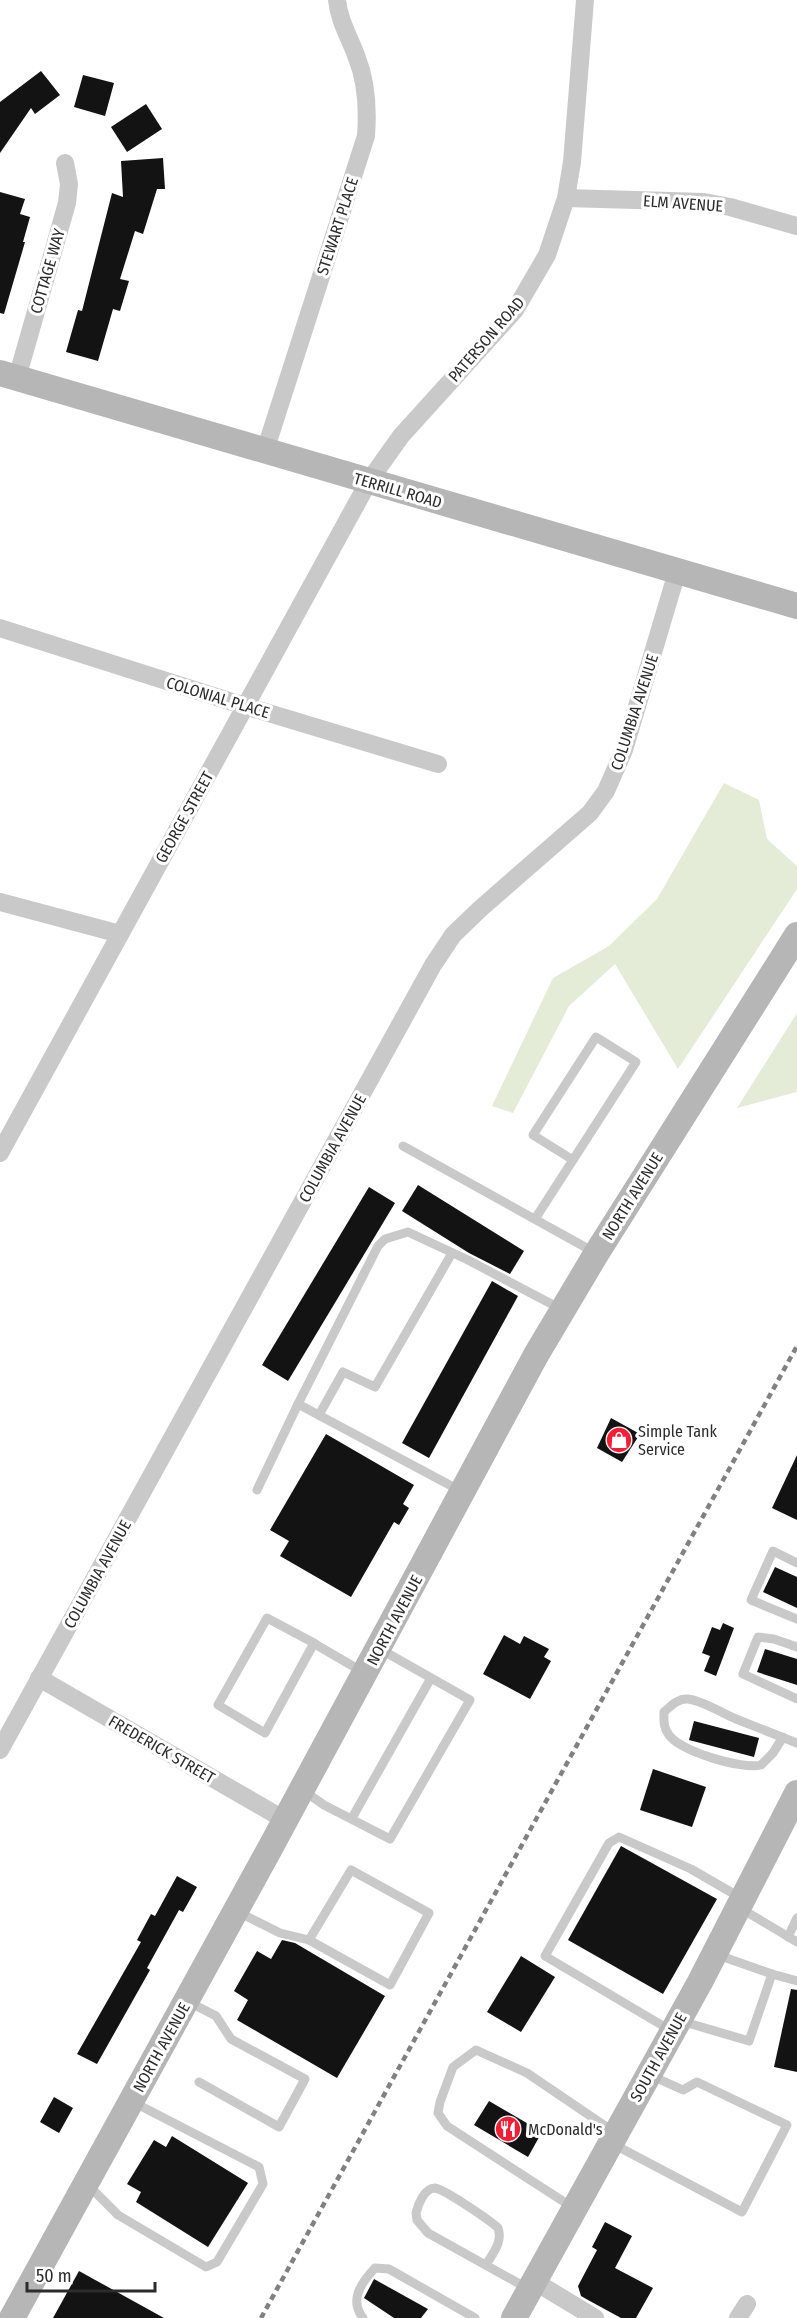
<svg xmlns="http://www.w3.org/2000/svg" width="797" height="2318" viewBox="0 0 797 2318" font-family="'Fira Sans Condensed',sans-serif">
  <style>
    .green { fill: #e4ecd8 }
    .building { fill: #131313 }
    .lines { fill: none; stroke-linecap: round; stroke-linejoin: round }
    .lane { stroke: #c9c9c9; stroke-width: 9 }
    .street { stroke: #c9c9c9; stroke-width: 18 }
    .secondary { stroke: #b6b6b6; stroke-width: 26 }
    .rail { stroke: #818181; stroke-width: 4.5; stroke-dasharray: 6 4.5; stroke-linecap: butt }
    .labels { text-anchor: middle; stroke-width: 6; stroke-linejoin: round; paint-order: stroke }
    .street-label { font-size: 16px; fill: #2c2c2c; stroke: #fff }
    .poi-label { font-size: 16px; fill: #2c2c2c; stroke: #fff; text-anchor: start }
  </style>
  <rect width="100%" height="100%" fill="#fff"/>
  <g class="green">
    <path d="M724 783 759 800 767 839 797 866V889L678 1069 615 964 569 1006 513 1113 492 1106 553 978 609 946 657 899Z"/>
    <path d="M797 1013V1092L737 1108Z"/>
  </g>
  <g class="building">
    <path d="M41 71 60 95 35 114 31 108 0 153V102Z"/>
    <path d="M83 75 114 83 105 116 74 107Z"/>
    <path d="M146 104 162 129 127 152 111 127Z"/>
    <path d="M163 158 165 189H157L143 234 135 231 120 279 129 281 120 311 113 309 98 361 66 352 78 310 82 311 112 193 123 197 121 161Z"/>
    <path d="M0 192 25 199 20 214 30 217 23 242H25L4 314 0 313Z"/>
    <path d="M418 1185 524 1251 510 1274 469 1253 402 1211Z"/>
    <path d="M369 1187 395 1203 288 1381 262 1365Z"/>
    <path d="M492 1281 518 1296 429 1458 402 1443Z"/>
    <path d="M611 1418 640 1434 622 1462 597 1448Z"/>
    <path d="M326 1434 414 1485 403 1504 409 1508 399 1525 394 1522 351 1597 280 1556 289 1541 270 1530Z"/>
    <path d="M797 1455V1520L772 1508Z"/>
    <path d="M775 1567 797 1577V1608L763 1592Z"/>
    <path d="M723 1623 734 1628 716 1676 704 1671 710 1656 702 1653 712 1627 720 1630Z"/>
    <path d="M504 1635 520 1644 524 1636 549 1649 544 1657 551 1661 530 1699 483 1674Z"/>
    <path d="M765 1649 797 1659V1685L757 1672Z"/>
    <path d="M694 1721 759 1738 754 1757 689 1740Z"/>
    <path d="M653 1769 706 1787 692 1827 640 1810Z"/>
    <path d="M621 1846 717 1899 663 1994 568 1940Z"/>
    <path d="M177 1876 197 1887 183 1912 179 1910 147 1968 150 1970 97 2064 77 2054 141 1942 137 1940 151 1914 155 1916Z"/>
    <path d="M282 1940 295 1943 385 1996 337 2078 237 2020 248 2000 234 1991 257 1951 271 1959Z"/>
    <path d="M521 1956 555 1977 521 2032 487 2012Z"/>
    <path d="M791 1989 797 1990V2072L774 2067Z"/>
    <path d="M54 2097 73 2108 59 2133 40 2122Z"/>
    <path d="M489 2101 542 2132 528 2157 474 2125Z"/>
    <path d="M172 2136 248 2183 208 2247 136 2202 141 2192 127 2184 154 2140 166 2147Z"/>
    <path d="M605 2222 632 2236 615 2268 653 2288 636 2318H621L588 2300 581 2296 578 2286 597 2250 592 2247Z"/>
    <path d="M79 2271 164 2318H53Z"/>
    <path d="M374 2279 428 2309 421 2318H394L364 2298Z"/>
  </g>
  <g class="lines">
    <g class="lane">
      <path d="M403 1146 594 1252"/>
      <path d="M535 1219 636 1062 596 1037 533 1135 573 1160"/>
      <path d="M319 1415 343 1372 375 1387 452 1253"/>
      <path d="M257 1490 298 1404"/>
      <path d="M459 1490 298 1404 378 1246 385 1239 408 1232 468 1260 561 1309"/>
      <path d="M797 1563 773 1551 751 1600 797 1619"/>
      <path d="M314 1643 265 1733 218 1705 267 1618 314 1643 320 1647 363 1672"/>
      <path d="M797 1647 774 1639 758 1637 743 1674 797 1699"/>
      <path d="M783 1737 773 1753 761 1765C742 1770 680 1751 669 1735 663 1727 664 1721 664 1712 671 1706 678 1698 688 1699 704 1701 721 1713 736 1719 756 1727 777 1735 797 1743"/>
      <path d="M304 1791 324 1805 390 1839 470 1700 380 1649"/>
      <path d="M352 1818 431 1678"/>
      <path d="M740 1908 797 1942"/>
      <path d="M238 1912 280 1933 309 1940 351 1870 429 1913 390 1985 309 1940"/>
      <path d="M788 1937 797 1918"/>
      <path d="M772 1974 797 1981"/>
      <path d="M189 2002 216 2016 231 2039 305 2079 279 2127 199 2082"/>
      <path d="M681 2021 749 2041 772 1974 715 1954"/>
      <path d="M670 2030 545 1956 609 1843 619 1837 691 1869 741 1898"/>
      <path d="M613 2144 742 2212 787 2125 697 2082 683 2090 652 2076"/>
      <path d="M88 2185 118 2215 206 2267 217 2262 263 2184 259 2167 133 2102"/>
      <path d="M572 2207 447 2126 438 2113 440 2102 453 2067 476 2050 527 2073 614 2132"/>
      <path d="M486 2265C493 2253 503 2242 498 2228 491 2221 444 2189 435 2188 424 2188 418 2205 416 2213L417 2220 428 2233 527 2288"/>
      <path d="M363 2318C349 2300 361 2283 375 2268L389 2269 475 2318"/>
    </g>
    <g class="street">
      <path d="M566 198 704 202 730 207 797 226"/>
      <path d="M17 378 67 203 69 184 65 163"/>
      <path d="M265 451 366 136C368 109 367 83 357 58 350 38 339 21 337 0"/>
      <path d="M0 628 245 706 438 764"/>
      <path d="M0 902 120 934"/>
      <path d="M0 1153 369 481 401 436 515 310 547 255 566 198 572 162 585 0"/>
      <path d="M39 1678 285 1820"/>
      <path d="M0 1750 433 965 453 935 480 909 590 813 606 791 624 750 677 572"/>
      <path d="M534 2281 595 2318"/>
      <path d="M738 2318 747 2304"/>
    </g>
    <g class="secondary">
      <path d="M0 373 797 606"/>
      <path d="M12 2318 268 1852 536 1355 596 1254 797 935"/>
      <path d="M514 2318 700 1982 797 1793"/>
    </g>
    <path class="rail" d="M261 2318 797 1346"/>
  </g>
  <defs>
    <g id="shop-disc" transform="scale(1.35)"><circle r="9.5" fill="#f41e37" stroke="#fff"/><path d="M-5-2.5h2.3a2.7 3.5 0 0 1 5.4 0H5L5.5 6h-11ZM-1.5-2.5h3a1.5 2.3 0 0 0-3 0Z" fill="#fff"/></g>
    <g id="restaurant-disc" transform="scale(1.35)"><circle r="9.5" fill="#f41e37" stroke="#fff"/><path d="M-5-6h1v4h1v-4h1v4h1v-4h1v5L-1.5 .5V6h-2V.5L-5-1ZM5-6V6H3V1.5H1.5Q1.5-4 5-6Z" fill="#fff"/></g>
  </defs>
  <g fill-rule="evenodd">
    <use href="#shop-disc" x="619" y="1440"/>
    <use href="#restaurant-disc" x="508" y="2129"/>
  </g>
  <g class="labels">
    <g class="street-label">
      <text transform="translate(683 203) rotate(4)" y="6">ELM AVENUE</text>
      <text transform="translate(337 226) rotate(-72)" y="6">STEWART PLACE</text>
      <text transform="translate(47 271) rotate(-74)" y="6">COTTAGE WAY</text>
      <text transform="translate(486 339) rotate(-49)" y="6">PATERSON ROAD</text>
      <text transform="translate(398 490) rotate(16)" y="6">TERRILL ROAD</text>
      <text transform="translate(218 697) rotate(17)" y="6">COLONIAL PLACE</text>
      <text transform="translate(634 712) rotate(-72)" y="6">COLUMBIA AVENUE</text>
      <text transform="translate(184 817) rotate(-61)" y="6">GEORGE STREET</text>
      <text transform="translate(332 1148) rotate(-61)" y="6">COLUMBIA AVENUE</text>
      <text transform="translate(632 1196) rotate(-58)" y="6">NORTH AVENUE</text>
      <text transform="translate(97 1574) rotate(-61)" y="6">COLUMBIA AVENUE</text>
      <text transform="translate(394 1620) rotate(-62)" y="6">NORTH AVENUE</text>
      <text transform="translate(162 1749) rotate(30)" y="6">FREDERICK STREET</text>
      <text transform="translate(161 2047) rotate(-61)" y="6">NORTH AVENUE</text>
      <text transform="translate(658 2057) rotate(-61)" y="6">SOUTH AVENUE</text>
    </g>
    <g class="poi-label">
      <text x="638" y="1437">Simple Tank<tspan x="638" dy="18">Service</tspan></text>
      <text x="528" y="2135">McDonald's</text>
    </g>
  </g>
  <path d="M27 2282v9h128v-9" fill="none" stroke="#2c2c2c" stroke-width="3"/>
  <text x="36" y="2282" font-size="18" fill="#2c2c2c" stroke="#ffffff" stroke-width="4.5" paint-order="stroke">50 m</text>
</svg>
